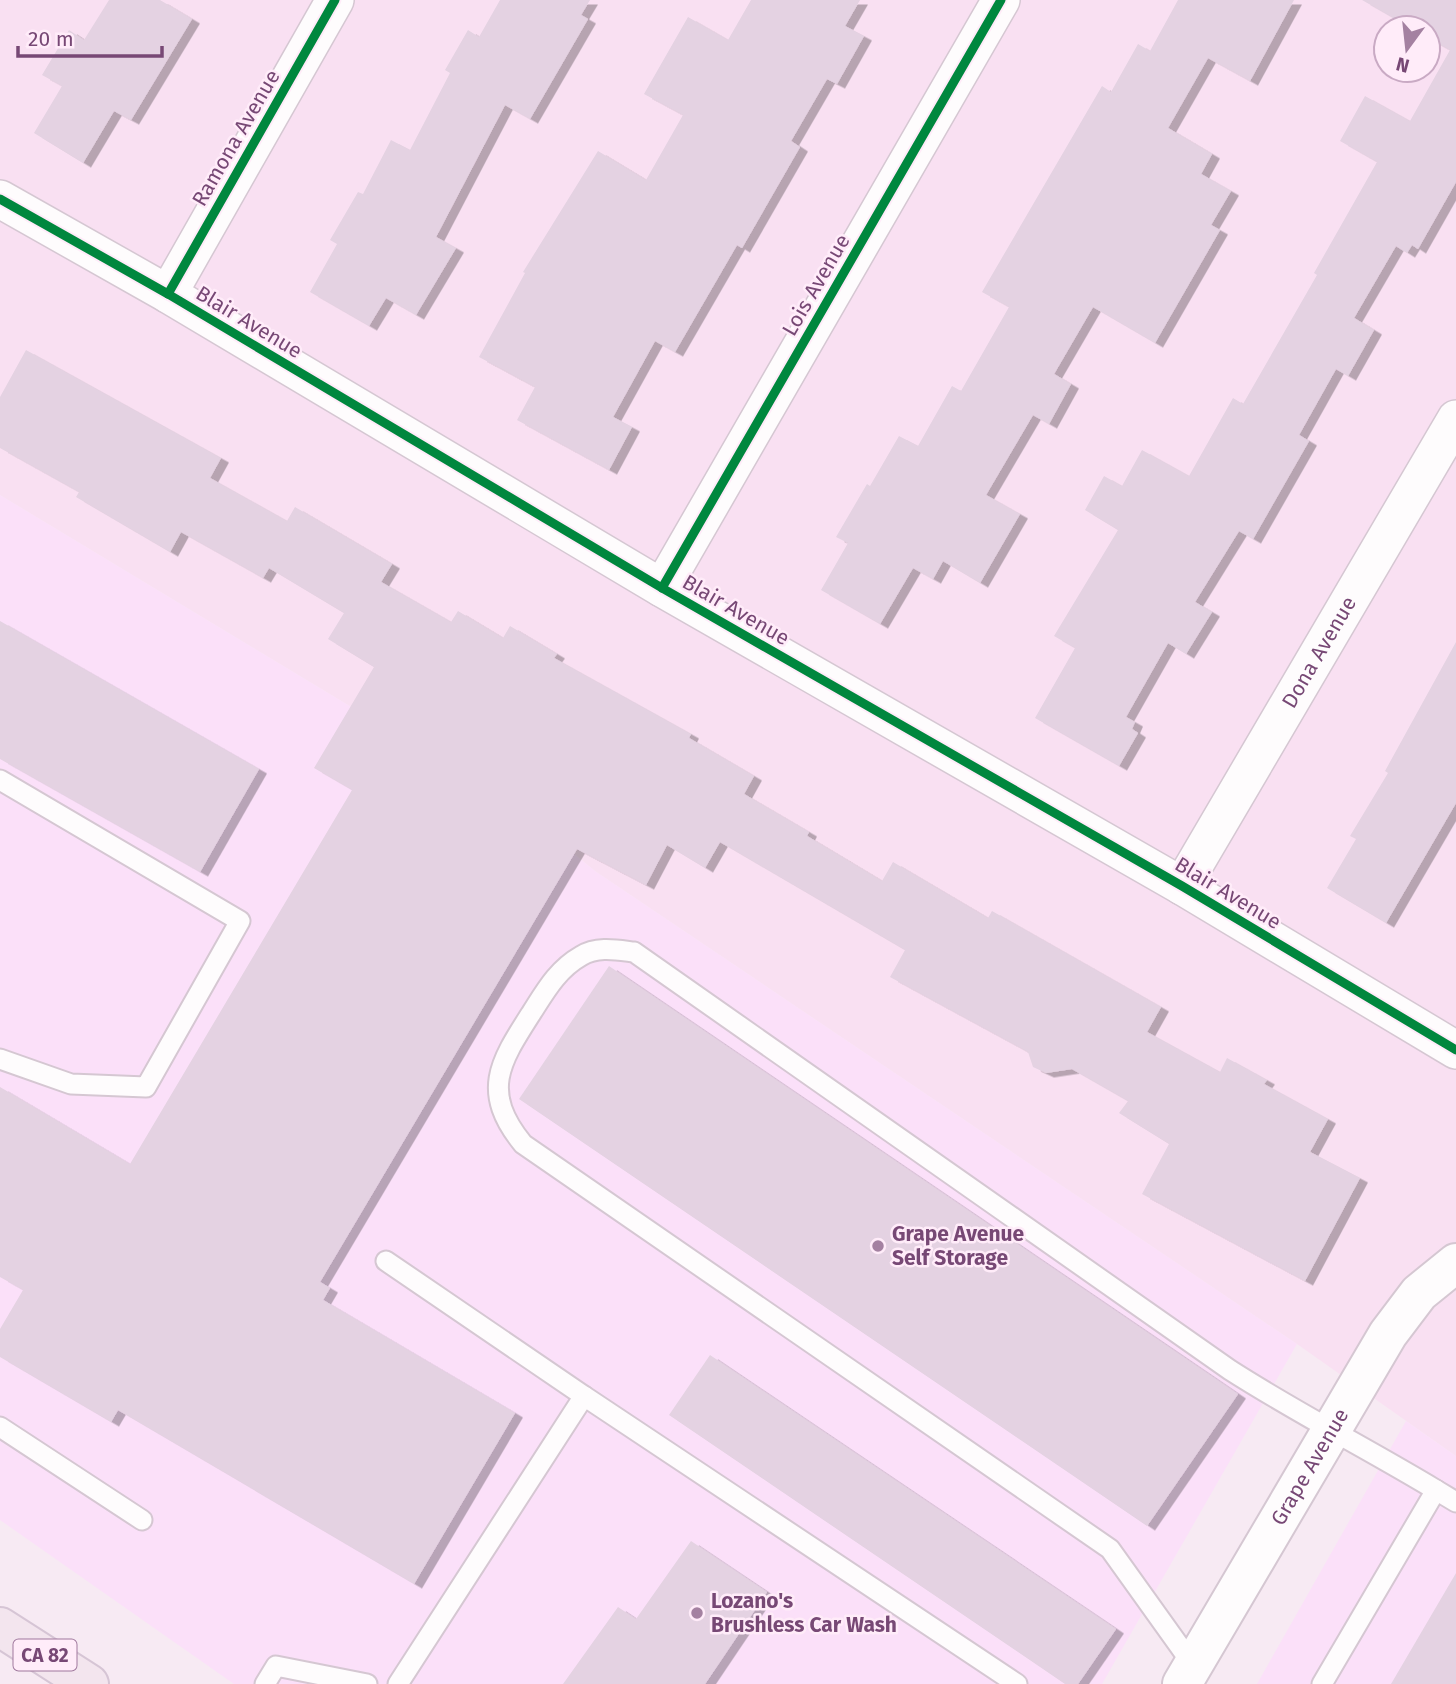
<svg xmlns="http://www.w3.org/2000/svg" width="1456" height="1684" viewBox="0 0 1456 1684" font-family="'Fira Sans',sans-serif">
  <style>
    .residential { fill: #f9e0f2; fill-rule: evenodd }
    .commercial { fill: #fbe0f9 }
    .building { fill: #e4d2e2; filter: url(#shadow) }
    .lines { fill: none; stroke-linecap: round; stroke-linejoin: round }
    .service-casing { stroke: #d5c7d2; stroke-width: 23 }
    .minor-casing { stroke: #d5c7d2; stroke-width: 40 }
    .tertiary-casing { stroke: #d5c7d2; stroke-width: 42 }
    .primary-casing { stroke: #d6c5d5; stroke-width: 42 }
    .service { stroke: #fefcfd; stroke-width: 19 }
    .minor { stroke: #fefcfd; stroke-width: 37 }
    .tertiary { stroke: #fefcfd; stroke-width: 38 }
    .primary { stroke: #f3e5ee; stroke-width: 38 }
    .cycleway-casing { stroke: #ffecf9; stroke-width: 13 }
    .cycleway { stroke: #00873e; stroke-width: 9 }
    .poi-dot { fill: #a481a1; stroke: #ffecf9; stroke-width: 2.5 }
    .labels { text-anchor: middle; stroke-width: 5; stroke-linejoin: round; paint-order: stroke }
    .shield { fill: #ffecf9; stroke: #a0799d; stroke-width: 2 }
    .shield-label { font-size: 19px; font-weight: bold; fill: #774875 }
    .street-label { font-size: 21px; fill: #774875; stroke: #ffecf9 }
    .poi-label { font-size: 21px; font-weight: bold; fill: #774875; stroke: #ffecf9; text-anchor: start }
  </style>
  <defs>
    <filter id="shadow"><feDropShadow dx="8" dy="4.5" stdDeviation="0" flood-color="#0004"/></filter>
  </defs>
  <rect width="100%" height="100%" fill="#f7eaf3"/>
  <path class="residential" d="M0 0H1456V1456L1297 1344 595 871 517 807 0 495ZM1386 28H1428V70H1386Z"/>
  <g class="commercial">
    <path d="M0 495 517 807 595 871 1297 1344 1102 1684H234L0 1520Z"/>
    <path d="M1406 1421 1456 1456V1684H1257Z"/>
  </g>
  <g class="building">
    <path d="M109 0H160L192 19 131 120 114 111 83 163 34 133 62 86 42 75 69 30 84 40Z"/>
    <path d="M500 0H590L581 15 588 19 530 119 505 105 436 237 456 248 416 315 386 298 369 326 310 292 337 244 330 240 358 192 363 194 391 140 410 150 450 73 445 70 468 30 479 37Z"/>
    <path d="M751 0H860L845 26 864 36 837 84 827 79 791 141 800 147 742 248 737 245 675 352 655 341 613 417 632 427 609 470 517 420 535 387 479 357 525 273 523 272 598 151 646 180 683 115 644 94 688 17 728 40Z"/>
    <path d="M1178 0H1294L1250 81 1208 58 1168 128 1212 154 1201 174 1231 191 1211 225 1220 230 1155 343 1093 307 1054 374 1071 384 1049 424 1033 415 986 495 1020 514 980 583 943 561 933 579 913 568 880 624 821 590 848 543 836 537 867 484 870 486 899 436 918 446 952 386 961 391 1009 307 982 292 1102 86 1111 92 1138 44 1150 51Z"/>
    <path d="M1362 0H1456V182L1418 249 1412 245 1407 253 1396 246 1354 318 1374 330 1348 376 1336 369 1299 435 1309 441 1253 539 1239 531 1195 602 1212 612 1186 654 1168 643 1126 717 1135 722 1132 729 1138 733 1119 766 1035 718 1075 648 1054 636 1118 530 1085 510 1104 476 1122 486 1142 450 1189 476 1233 398 1243 404 1317 275 1314 273 1377 162 1340 141 1365 96 1410 121 1450 50 1428 38V28H1411Z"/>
    <path d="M26 350 221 458 210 478 287 521 295 507 392 564 381 582 451 622 458 611 503 638 510 626 557 654 554 658 691 734 689 738 754 776 744 794 809 832 807 836 882 881 893 862 988 918 992 911 1161 1007 1147 1032 1220 1072 1227 1058 1267 1080 1264 1084 1328 1119 1310 1152 1360 1178 1305 1281 1142 1194 1169 1144 1119 1113 1128 1101 1072 1069 1046 1073 1033 1067 1028 1052 890 977 905 950 720 842 705 868 667 845 646 885 577 849 320 1282 330 1288 323 1300 515 1413 414 1584 118 1410 111 1422 0 1357V1329L23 1290 0 1277V1087L130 1164 352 790 314 768 374 667 328 639 344 613 269 568 263 578 181 532 170 552 76 497 79 492 0 448V397Z"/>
    <path d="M0 621 259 769 200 872 0 759Z"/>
    <path d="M1456 642V803L1386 923 1327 888 1356 839 1350 836 1388 773 1385 771Z"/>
    <path d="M609 966 1238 1394 1147 1526 519 1099Z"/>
    <path d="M710 1355 1116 1629 1078 1684H1065L669 1415Z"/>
    <path d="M691 1541 767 1592 705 1684H563L618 1607 636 1619Z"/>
    <path d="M1456 1573V1684H1391Z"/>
  </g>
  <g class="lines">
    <g class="service-casing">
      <g id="service">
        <path d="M0 780 240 921 146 1087 71 1084 0 1059"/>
        <path d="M386 1261 584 1396"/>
        <path d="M0 1427 142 1520"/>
        <path d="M1436 1490 1456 1502"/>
        <path d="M1193 1665 1110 1549 523 1144C480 1091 500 1062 532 1012 546 990 558 969 581 956 597 946 617 950 634 952L1230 1370C1297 1413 1368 1449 1436 1490L1322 1684"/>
        <path d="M265 1684 276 1666 367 1684"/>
        <path d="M398 1684 584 1396 1017 1684"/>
      </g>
    </g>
    <g class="minor-casing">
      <g id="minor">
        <path d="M0 199 168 294 662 588 1182 886 1456 1050"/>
        <path d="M168 294 335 0"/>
        <path d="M662 588 1001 0"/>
        <path id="s1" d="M1182 886 1456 419"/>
      </g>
    </g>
    <g class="tertiary-casing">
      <g id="tertiary">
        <path id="s2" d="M1182 1684 1388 1334 1419 1293 1456 1263"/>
      </g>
    </g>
    <g class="primary-casing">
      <path id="primary" d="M0 1627 89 1684"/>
    </g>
    <use href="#service" class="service"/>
    <use href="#minor" class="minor"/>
    <use href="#tertiary" class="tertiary"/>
    <use href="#primary" class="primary"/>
    <g class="cycleway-casing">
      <g id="cycleway">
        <path d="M0 199 168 294 662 588 1182 886 1456 1050"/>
        <path d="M168 294 335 0"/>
        <path d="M662 588 1001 0"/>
      </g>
    </g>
    <use href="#cycleway" class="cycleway"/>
  </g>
  <g class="poi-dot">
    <circle cx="878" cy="1246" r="7"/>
    <circle cx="697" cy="1613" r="7"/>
  </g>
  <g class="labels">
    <rect class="shield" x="13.5" y="1639.5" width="63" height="31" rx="5"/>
    <g class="shield-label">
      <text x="45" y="1662">CA 82</text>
    </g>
    <g class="street-label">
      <text transform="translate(236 138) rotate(-60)" y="7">Ramona Avenue</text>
      <text transform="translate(816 285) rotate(-60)" y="7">Lois Avenue</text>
      <text transform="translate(249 322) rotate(31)" y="7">Blair Avenue</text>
      <text transform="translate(736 610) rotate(30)" y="7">Blair Avenue</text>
      <text dy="7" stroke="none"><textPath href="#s1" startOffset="271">Dona Avenue</textPath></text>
      <text transform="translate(1228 893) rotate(31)" y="7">Blair Avenue</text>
      <text dy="7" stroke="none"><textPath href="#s2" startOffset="252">Grape Avenue</textPath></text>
    </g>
    <g class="poi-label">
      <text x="892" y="1241">Grape Avenue<tspan x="892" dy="24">Self Storage</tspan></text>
      <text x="711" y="1608">Lozano's<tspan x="711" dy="24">Brushless Car Wash</tspan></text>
    </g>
  </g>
  <g transform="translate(1407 49) rotate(195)"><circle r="33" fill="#ffecf9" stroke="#c9aac4" stroke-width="2"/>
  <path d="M0-5L12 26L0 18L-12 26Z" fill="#a481a1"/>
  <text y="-10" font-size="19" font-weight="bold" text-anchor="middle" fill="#774875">N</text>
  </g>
  <path d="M18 46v10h144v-10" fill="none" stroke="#774875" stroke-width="3.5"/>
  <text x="28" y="46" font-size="21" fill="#774875" stroke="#ffecf9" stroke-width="5" paint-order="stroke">20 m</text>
</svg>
